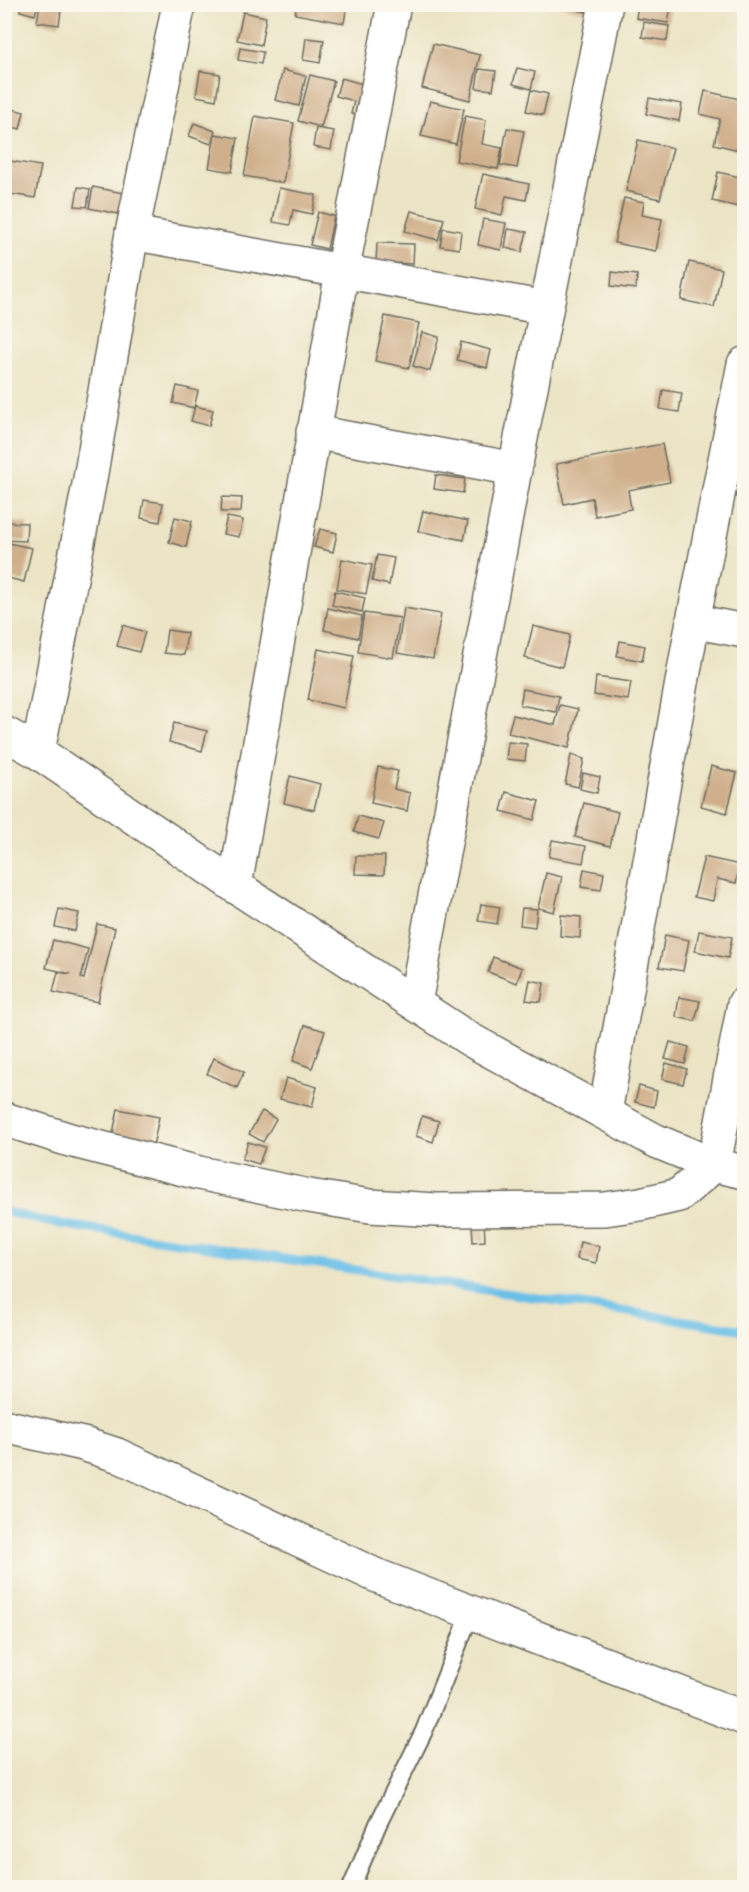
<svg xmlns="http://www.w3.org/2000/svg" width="749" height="1892" viewBox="0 0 749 1892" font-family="Pangolin,sans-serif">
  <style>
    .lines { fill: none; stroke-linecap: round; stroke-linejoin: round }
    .stream { stroke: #6bc0e8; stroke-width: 9 }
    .building { fill: #d0b08c }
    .lane-casing { stroke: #6e6c61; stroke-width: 20 }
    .street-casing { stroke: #6e6c61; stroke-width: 36 }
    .lane { stroke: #fff; stroke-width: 16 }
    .street { stroke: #fff; stroke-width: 33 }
  </style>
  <rect width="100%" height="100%" fill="#fbf7ec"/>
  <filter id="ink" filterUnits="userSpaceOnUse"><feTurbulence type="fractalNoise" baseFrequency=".0167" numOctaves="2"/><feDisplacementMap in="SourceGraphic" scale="12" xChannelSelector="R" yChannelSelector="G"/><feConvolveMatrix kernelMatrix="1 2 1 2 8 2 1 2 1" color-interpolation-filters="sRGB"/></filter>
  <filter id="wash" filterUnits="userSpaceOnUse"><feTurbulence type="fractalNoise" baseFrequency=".008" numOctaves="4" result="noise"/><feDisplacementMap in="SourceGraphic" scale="24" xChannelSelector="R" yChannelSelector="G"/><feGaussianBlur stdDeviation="1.35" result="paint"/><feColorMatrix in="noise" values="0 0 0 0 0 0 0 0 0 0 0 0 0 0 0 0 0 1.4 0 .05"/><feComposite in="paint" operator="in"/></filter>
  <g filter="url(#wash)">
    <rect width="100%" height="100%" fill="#ebe4c5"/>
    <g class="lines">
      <path class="stream" d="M4 1211 47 1222 744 1330"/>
    </g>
    <g id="blocks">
      <g class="building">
        <path d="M21 4H38L35 15 20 11Z"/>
        <path d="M40 4H62L59 25 37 22Z"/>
        <path d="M297 4H338L347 6 344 23 295 14Z"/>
        <path d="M552 4H587L586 12Z"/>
        <path d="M638 4 671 7 668 23 636 18Z"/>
        <path d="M243 12 266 17 261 45 237 40Z"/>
        <path d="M644 22 669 26 667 41 642 37Z"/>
        <path d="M306 38 324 40 320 63 303 60Z"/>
        <path d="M433 44 480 55 470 100 422 88Z"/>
        <path d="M240 48 263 52 261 64 238 60Z"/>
        <path d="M517 68 535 72 531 89 513 84Z"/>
        <path d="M479 69 496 71 493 90 476 88Z"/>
        <path d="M283 70 306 76 299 106 275 100Z"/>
        <path d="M200 71 220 74 216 100 196 96Z"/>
        <path d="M310 75 334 81 321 127 298 121Z"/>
        <path d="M341 78 377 88 370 118 351 114 354 101 336 96Z"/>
        <path d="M531 90 548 94 543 115 526 111Z"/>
        <path d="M705 91 744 100V144L743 151 714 144 720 119 700 114Z"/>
        <path d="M649 98 682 104 679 121 646 114Z"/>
        <path d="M430 101 464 109 456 144 421 136Z"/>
        <path d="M5 107 24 112 20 129 4 125Z"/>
        <path d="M255 116 294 123 283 183 244 176Z"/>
        <path d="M465 116 486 120 482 144 502 148 498 169 456 161Z"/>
        <path d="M194 123 215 131 211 144 189 136Z"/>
        <path d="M316 128 334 131 331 150 313 147Z"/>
        <path d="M507 128 524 131 517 168 500 165Z"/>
        <path d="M215 134 238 138 232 172 209 168Z"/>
        <path d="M638 140 673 148 660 199 626 191Z"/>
        <path d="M4 160 41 166 35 198 4 193Z"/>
        <path d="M718 172 744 178 739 207 712 201Z"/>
        <path d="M483 174 529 184 526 200 506 196 502 215 475 209Z"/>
        <path d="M78 187 90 189 87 207 75 206Z"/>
        <path d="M93 187 128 194 123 215 89 208Z"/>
        <path d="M279 188 316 195 312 214 293 210 290 225 273 222Z"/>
        <path d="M624 198 644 202 642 215 662 219 656 251 614 243Z"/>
        <path d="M411 211 444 219 438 240 405 231Z"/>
        <path d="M318 212 334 216 327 249 310 245Z"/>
        <path d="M483 219 506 223 501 250 478 245Z"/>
        <path d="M443 228 461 231 459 249 440 246Z"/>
        <path d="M508 229 527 232 522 252 505 248Z"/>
        <path d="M377 243 414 244 413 264 376 262Z"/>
        <path d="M689 262 722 269 714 307 681 300Z"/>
        <path d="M612 272 637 275 636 289 611 286Z"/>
        <path d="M385 316 419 323 409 368 375 361Z"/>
        <path d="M422 332 439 337 430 371 413 366Z"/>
        <path d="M461 342 491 350 487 368 457 360Z"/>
        <path d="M177 386 198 391 194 408 173 403Z"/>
        <path d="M663 390 682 393 679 412 660 409Z"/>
        <path d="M195 406 213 410 209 426 191 421Z"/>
        <path d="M662 444 670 482 628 490 631 509 595 516 592 498 564 504 556 464Z"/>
        <path d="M436 475 465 479 463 493 434 489Z"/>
        <path d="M222 497 242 498 241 512H221Z"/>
        <path d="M144 500 163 503 160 522 141 518Z"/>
        <path d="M423 511 468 521 464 540 418 531Z"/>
        <path d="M175 517 192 521 186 547 169 542Z"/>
        <path d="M227 517 243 520 239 537 223 534Z"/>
        <path d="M4 522 27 523 26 541 4 540Z"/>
        <path d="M320 529 337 533 333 552 314 547Z"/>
        <path d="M4 542 32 548 24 582 4 577Z"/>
        <path d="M377 555 394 558 389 585 372 581Z"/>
        <path d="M342 559 372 565 366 594 337 589Z"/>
        <path d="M335 591 365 598 362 612 332 605Z"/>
        <path d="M328 608 362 616 358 638 324 630Z"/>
        <path d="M404 608 441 614 433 659 397 653Z"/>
        <path d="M364 613 400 618 393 658 358 652Z"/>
        <path d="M123 625 145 632 139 652 117 646Z"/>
        <path d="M533 626 570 635 562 667 525 658Z"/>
        <path d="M167 630 187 633 184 655 164 653Z"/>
        <path d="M620 641 645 646 642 661 617 656Z"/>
        <path d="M318 649 354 656 344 708 308 700Z"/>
        <path d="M596 677 631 682 628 700 594 695Z"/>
        <path d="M523 689 559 696 556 712 520 705Z"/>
        <path d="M560 705 578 709 569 748 508 733 513 715 555 725Z"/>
        <path d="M174 723 207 731 202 751 169 742Z"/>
        <path d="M508 742 527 744 525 761 506 759Z"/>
        <path d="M571 755 584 759 578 787 565 784Z"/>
        <path d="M711 766 737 773 727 813 701 806Z"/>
        <path d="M378 767 398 771 394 789 410 793 407 811 371 803Z"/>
        <path d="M583 773 600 777 597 793 580 789Z"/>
        <path d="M290 776 320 784 314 810 284 803Z"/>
        <path d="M506 792 539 801 534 820 501 811Z"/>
        <path d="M584 803 618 812 610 846 575 837Z"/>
        <path d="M358 816 384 823 379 839 354 832Z"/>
        <path d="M552 840 586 846 583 863 549 857Z"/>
        <path d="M356 856H385L384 875 355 874Z"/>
        <path d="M704 857 740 865 736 883 717 879 713 901 694 897Z"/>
        <path d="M584 869 604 873 601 890 581 887Z"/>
        <path d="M546 873 562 877 554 912 538 908Z"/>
        <path d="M481 904 500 907 497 924 478 921Z"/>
        <path d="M522 908 537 909 535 927 520 925Z"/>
        <path d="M59 909 79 913 75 931 55 927Z"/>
        <path d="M561 915 581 917 580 938 560 936Z"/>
        <path d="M97 924 115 928 98 1002 53 992 58 972 71 974 46 968 53 940 88 949 81 978 84 979Z"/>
        <path d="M699 931 732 937 728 958 695 951Z"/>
        <path d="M665 935 689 940 683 971 659 967Z"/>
        <path d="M493 957 522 968 517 983 488 972Z"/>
        <path d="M530 980 544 983 541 1002 526 1000Z"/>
        <path d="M679 997 700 1001 695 1021 676 1017Z"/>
        <path d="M305 1025 325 1031 312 1068 293 1061Z"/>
        <path d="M670 1042 689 1047 685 1064 665 1059Z"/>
        <path d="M214 1058 244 1072 237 1088 207 1074Z"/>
        <path d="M666 1063 687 1069 683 1084 662 1079Z"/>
        <path d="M286 1078 317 1087 312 1107 280 1099Z"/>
        <path d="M639 1086 657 1091 654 1107 635 1102Z"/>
        <path d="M118 1109 159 1117 152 1151 111 1143Z"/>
        <path d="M262 1111 276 1119 263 1142 249 1134Z"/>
        <path d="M422 1116 439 1121 433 1142 416 1136Z"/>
        <path d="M248 1142 265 1147 259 1164 242 1159Z"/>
        <path d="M484 1219 485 1241 473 1242 472 1220Z"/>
        <path d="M580 1242 599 1246 596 1263 577 1259Z"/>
      </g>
    </g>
  </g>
  <g filter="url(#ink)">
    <use href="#blocks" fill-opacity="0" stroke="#6e6c61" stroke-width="1.5"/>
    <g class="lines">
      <g class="lane-casing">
        <path id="lane" d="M351 1888 378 1824 424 1731 471 1612"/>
      </g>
      <g class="street-casing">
        <g id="street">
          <path d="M132 233 546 308"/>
          <path d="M313 432 515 469"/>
          <path d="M693 621 744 631"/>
          <path d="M4 733 38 752 235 886 469 1039 656 1141 714 1165 744 1172"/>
          <path d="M38 752 90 479 132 233 179 4"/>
          <path d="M235 886 342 272 394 4"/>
          <path d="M415 1003 515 469 606 4"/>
          <path d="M605 1112 693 621 744 364"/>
          <path d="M4 1119 70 1140 199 1173 309 1196 370 1206 436 1210 605 1209 640 1204 679 1195 714 1165 744 1004"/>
          <path d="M4 1426 83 1444 117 1455 375 1575 744 1718"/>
        </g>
      </g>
      <use href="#lane" class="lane"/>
      <use href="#street" class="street"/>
    </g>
  </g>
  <rect width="749" height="1892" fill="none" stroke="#fbf7ec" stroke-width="24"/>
</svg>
